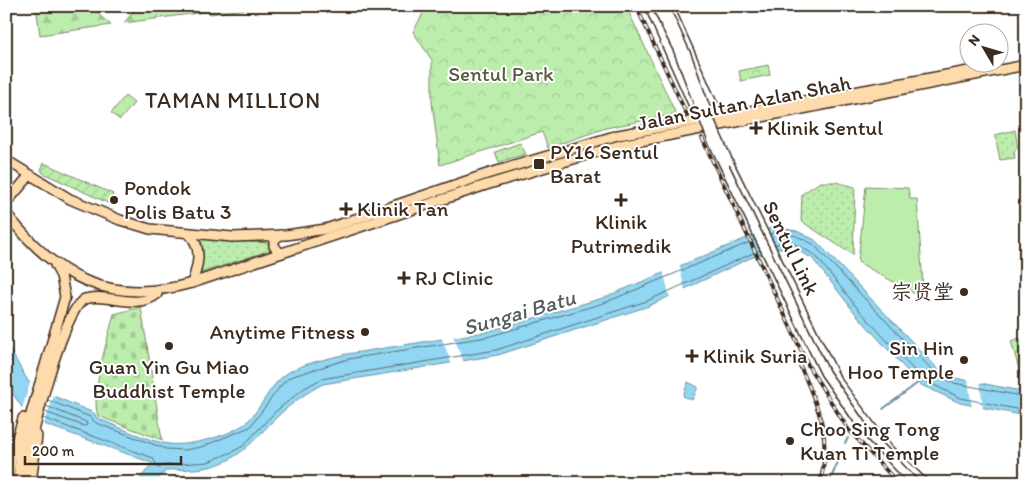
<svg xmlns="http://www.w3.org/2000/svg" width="1032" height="489" viewBox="0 0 1032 489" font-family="Itim,'LXGW WenKai TC',sans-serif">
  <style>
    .grass { fill: url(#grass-dots); stroke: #7c8c66 }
    .forest { fill: url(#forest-firs); stroke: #7c8c66 }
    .cemetery { fill: url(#cemetery-stones); stroke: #7c8c66 }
    .park { fill: url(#park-crowns); stroke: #7c8c66 }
    .garden { fill: url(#garden-furrows); stroke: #7c8c66 }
    .pitch { fill: #bcedad; stroke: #7c8c66 }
    .water { fill: #91d6f2; stroke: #6f919d }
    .pier { fill: #fff }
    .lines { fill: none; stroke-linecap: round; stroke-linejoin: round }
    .shore { stroke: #5d6f73; stroke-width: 1 }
    .stream { stroke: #6f919d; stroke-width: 2 }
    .secondary-casing { stroke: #3b2a1e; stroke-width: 11 }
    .primary-casing { stroke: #3b2a1e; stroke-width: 12 }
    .secondary { stroke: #fff; stroke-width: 8 }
    .primary { stroke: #fedbac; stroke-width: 9 }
    .rail-casing { stroke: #3b2a1e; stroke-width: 4 }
    .rail { stroke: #fff; stroke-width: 2; stroke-dasharray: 5.5; stroke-linecap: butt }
    .secondary-bridge-casing { stroke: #3b2a1e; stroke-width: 11; stroke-linecap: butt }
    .secondary-bridge { stroke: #fff; stroke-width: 8 }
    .poi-dot { fill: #3b2a1e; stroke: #fff; stroke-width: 2 }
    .labels { text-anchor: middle; stroke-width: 4; stroke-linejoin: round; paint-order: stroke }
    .park-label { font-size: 21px; fill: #5b5b42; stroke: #fff }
    .street-label { font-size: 21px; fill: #3b2a1e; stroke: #fff }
    .poi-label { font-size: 21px; fill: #3b2a1e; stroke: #fff; text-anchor: start }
    .neighbourhood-label { font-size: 22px; letter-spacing: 1px; fill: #3b2a1e; stroke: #fff }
    .water-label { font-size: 22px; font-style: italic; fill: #555e5e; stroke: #fff }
  </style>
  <defs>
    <pattern id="grass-dots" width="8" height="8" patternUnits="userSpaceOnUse" patternTransform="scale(1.25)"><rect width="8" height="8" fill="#bcedad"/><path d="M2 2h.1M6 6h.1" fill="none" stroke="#a2cb94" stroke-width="1.8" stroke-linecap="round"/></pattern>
    <pattern id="forest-firs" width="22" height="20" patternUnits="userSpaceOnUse" patternTransform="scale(1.25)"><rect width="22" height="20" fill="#bcedad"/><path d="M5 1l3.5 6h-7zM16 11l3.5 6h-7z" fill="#a2cb94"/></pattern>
    <pattern id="cemetery-stones" width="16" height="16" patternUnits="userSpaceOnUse" patternTransform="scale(1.25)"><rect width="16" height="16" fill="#bcedad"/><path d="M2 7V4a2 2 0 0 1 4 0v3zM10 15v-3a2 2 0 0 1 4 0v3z" fill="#a2cb94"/></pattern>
    <pattern id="park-crowns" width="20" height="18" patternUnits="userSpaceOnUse" patternTransform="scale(1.25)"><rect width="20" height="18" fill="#bcedad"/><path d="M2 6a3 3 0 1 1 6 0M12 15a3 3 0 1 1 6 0" fill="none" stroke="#a2cb94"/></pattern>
    <pattern id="garden-furrows" width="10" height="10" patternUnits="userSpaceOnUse" patternTransform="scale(1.25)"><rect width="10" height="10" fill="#bcedad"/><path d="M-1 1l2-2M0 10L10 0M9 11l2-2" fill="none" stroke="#a2cb94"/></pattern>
  </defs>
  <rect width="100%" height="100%" fill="#fff"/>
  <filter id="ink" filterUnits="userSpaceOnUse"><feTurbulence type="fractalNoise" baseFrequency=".02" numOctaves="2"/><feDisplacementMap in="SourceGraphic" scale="10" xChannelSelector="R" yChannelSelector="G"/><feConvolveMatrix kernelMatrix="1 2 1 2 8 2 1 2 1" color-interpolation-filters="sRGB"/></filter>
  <g filter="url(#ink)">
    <g class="grass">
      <path d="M1015 130 1018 148 1014 151 1015 158 1000 160 995 135Z"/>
      <path d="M520 143 526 154 499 162 495 152Z"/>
      <path d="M820 182H836L855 187 853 255 801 221 802 194Z"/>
      <path d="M199 239 269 243 271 250 200 273 201 248Z"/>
    </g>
    <g class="forest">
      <path d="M36 6H103L98 14 111 25 40 35Z"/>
      <path d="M138 6H249L124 23Z"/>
    </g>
    <path class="cemetery" d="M141 307 162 440 98 416C90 394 108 338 114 314Z"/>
    <g class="park">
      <path d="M207 6H267L210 14Z"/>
      <path d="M427 6H626L676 114 606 128 548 148 542 132 440 165 432 102V60L413 32Z"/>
      <path d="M768 65 770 75 741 81 739 71Z"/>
      <path d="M1019 338C1029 346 1026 368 1026 380L1020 373 1011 341Z"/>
    </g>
    <path class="garden" d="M44 163 113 194 110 204 43 173 41 170Z"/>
    <g class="pitch">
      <path d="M125 96 134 103 120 120 111 113Z"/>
      <path d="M866 186 908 188 910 199H917L924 299 858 262Z"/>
    </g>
    <g class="water">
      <path d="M773 227 797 231 815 240 940 371 955 378 1026 392V416L960 403 919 384 855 313 812 258 794 249 779 248 748 259 649 306 498 355 323 384C307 392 292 403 279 415 257 436 241 460 209 467 196 470 180 469 167 470L153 483H137L152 463 44 424 26 413 6 384V343L28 381 39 390 94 413 97 418C117 426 150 442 169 444 188 447 234 435 248 421 262 407 270 385 286 374 300 364 330 358 347 354L486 332 603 298Z"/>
      <path d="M688 382 698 387 692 400 683 396Z"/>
    </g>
    <g class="pier">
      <path d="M679 262 685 292 670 298 663 270Z"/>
      <path d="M453 335 464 363 452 365 441 336Z"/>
      <path d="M968 379 980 381 983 410 972 408Z"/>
      <path d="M31 380 54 395 43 427 21 412Z"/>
    </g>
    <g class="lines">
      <g class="shore">
        <path d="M770 234C783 228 801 238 813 244L937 375 954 383 1026 397"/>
        <path d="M775 244H795L815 255 859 310 923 380 961 398 1026 411"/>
        <path d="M48 400 90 417 96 423 166 449 185 450 201 447 250 427 282 384 290 377 348 359 487 337 604 303 755 240"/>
        <path d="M45 412 84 426 87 425 86 422 46 406"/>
        <path d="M43 418 153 458 158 468 166 465 208 462 232 452 243 446 275 412 303 389 321 379 496 350 647 301 760 250"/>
      </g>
      <g class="stream">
        <path d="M883 409 919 382"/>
        <path d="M845 443 848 438"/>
        <path d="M829 483 842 452"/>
      </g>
      <g class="secondary-casing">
        <g id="secondary">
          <path d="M649 6 702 125"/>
          <path d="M669 6 716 111"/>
          <path d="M728 161 837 381 888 449 924 483"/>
        </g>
      </g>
      <g class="primary-casing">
        <g id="primary">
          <path d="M716 107 731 115"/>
          <path d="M6 160 70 199 120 220 150 229 232 237 286 235 326 229 487 174 618 135 974 70"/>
          <path d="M6 203 30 175"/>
          <path d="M6 213C57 279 109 306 192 283L486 185 620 145 1026 65"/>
          <path d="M189 234C203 247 198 266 192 283"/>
          <path d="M279 252 274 246V240L280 235"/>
          <path d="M8 483 12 454 23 418"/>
          <path d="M18 483 21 448 65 297 61 276 55 265"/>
          <path d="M24 483C25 456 63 307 85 299 106 292 136 311 157 294"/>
          <path d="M31 483 37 436"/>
        </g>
      </g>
      <use href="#secondary" class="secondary"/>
      <use href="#primary" class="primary"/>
      <g class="rail-casing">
        <g id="rail">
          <path d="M636 6 687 115"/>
          <path d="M702 138 809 367 848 429 898 483"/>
          <path d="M795 354C814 399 834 432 820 483"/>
        </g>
      </g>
      <use href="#rail" class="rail"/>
      <g class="secondary-bridge-casing">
        <g id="secondary-bridge">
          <path d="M656 6 678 50 712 140 825 373 867 433 914 483"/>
          <path d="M664 6 687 56 711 123 728 161"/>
        </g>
      </g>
      <use href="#secondary-bridge" class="secondary-bridge"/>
    </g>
  </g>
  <g class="poi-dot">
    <path d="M753.5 120.5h5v5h5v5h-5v5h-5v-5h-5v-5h5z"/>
    <rect x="533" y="158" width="12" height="12" rx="2.5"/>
    <circle cx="114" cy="200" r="5"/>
    <path d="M618.5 192.5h5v5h5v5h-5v5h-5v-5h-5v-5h5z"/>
    <path d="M343.5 201.5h5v5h5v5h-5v5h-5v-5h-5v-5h5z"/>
    <path d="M401.5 270.5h5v5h5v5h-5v5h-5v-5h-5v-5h5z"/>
    <circle cx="964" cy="292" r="5"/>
    <circle cx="365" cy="332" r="5"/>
    <circle cx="169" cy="346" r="5"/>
    <path d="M689.5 348.5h5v5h5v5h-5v5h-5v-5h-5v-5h5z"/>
    <circle cx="964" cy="360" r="5"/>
    <circle cx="790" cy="441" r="5"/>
  </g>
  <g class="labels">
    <g class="park-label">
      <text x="501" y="81">Sentul Park</text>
    </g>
    <g class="street-label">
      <text transform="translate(744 103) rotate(-11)" y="7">Jalan Sultan Azlan Shah</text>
      <text transform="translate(791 248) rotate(64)" y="7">Sentul Link</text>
    </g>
    <g class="poi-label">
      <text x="767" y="135">Klinik Sentul</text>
      <text x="550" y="159">PY16 Sentul<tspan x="550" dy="24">Barat</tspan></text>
      <text x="124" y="195">Pondok<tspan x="124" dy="24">Polis Batu 3</tspan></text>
      <text x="357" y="216">Klinik Tan</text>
      <text x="621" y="229" text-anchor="middle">Klinik<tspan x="621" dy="24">Putrimedik</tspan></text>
      <text x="415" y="285">RJ Clinic</text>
      <text x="954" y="299" text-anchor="end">宗贤堂</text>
      <text x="355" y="339" text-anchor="end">Anytime Fitness</text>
      <text x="954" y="355" text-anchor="end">Sin Hin<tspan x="954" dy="24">Hoo Temple</tspan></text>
      <text x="703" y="363">Klinik Suria</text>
      <text x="169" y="374" text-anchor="middle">Guan Yin Gu Miao<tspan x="169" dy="24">Buddhist Temple</tspan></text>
      <text x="800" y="436">Choo Sing Tong<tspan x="800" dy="24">Kuan Ti Temple</tspan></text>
    </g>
    <g class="neighbourhood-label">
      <text x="233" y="108">TAMAN MILLION</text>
    </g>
    <g class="water-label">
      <text transform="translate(519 312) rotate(-16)" y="8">Sungai Batu</text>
    </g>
  </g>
  <rect width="1032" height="489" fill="none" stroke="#fff" stroke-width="25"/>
  <rect x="12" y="12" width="1007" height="464" fill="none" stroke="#3b2a1e" stroke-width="2" filter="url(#ink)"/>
  <g transform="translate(984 48) rotate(308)"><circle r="24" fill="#ffffff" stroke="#b1aaa5"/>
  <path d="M0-4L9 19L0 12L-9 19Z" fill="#3b2a1e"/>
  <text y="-8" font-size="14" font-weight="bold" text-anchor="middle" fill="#3b2a1e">N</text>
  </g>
  <path d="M25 456v8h156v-8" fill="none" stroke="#3b2a1e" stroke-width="2.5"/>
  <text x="32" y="456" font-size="15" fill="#3b2a1e" stroke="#ffffff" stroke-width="4" paint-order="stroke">200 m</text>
</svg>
